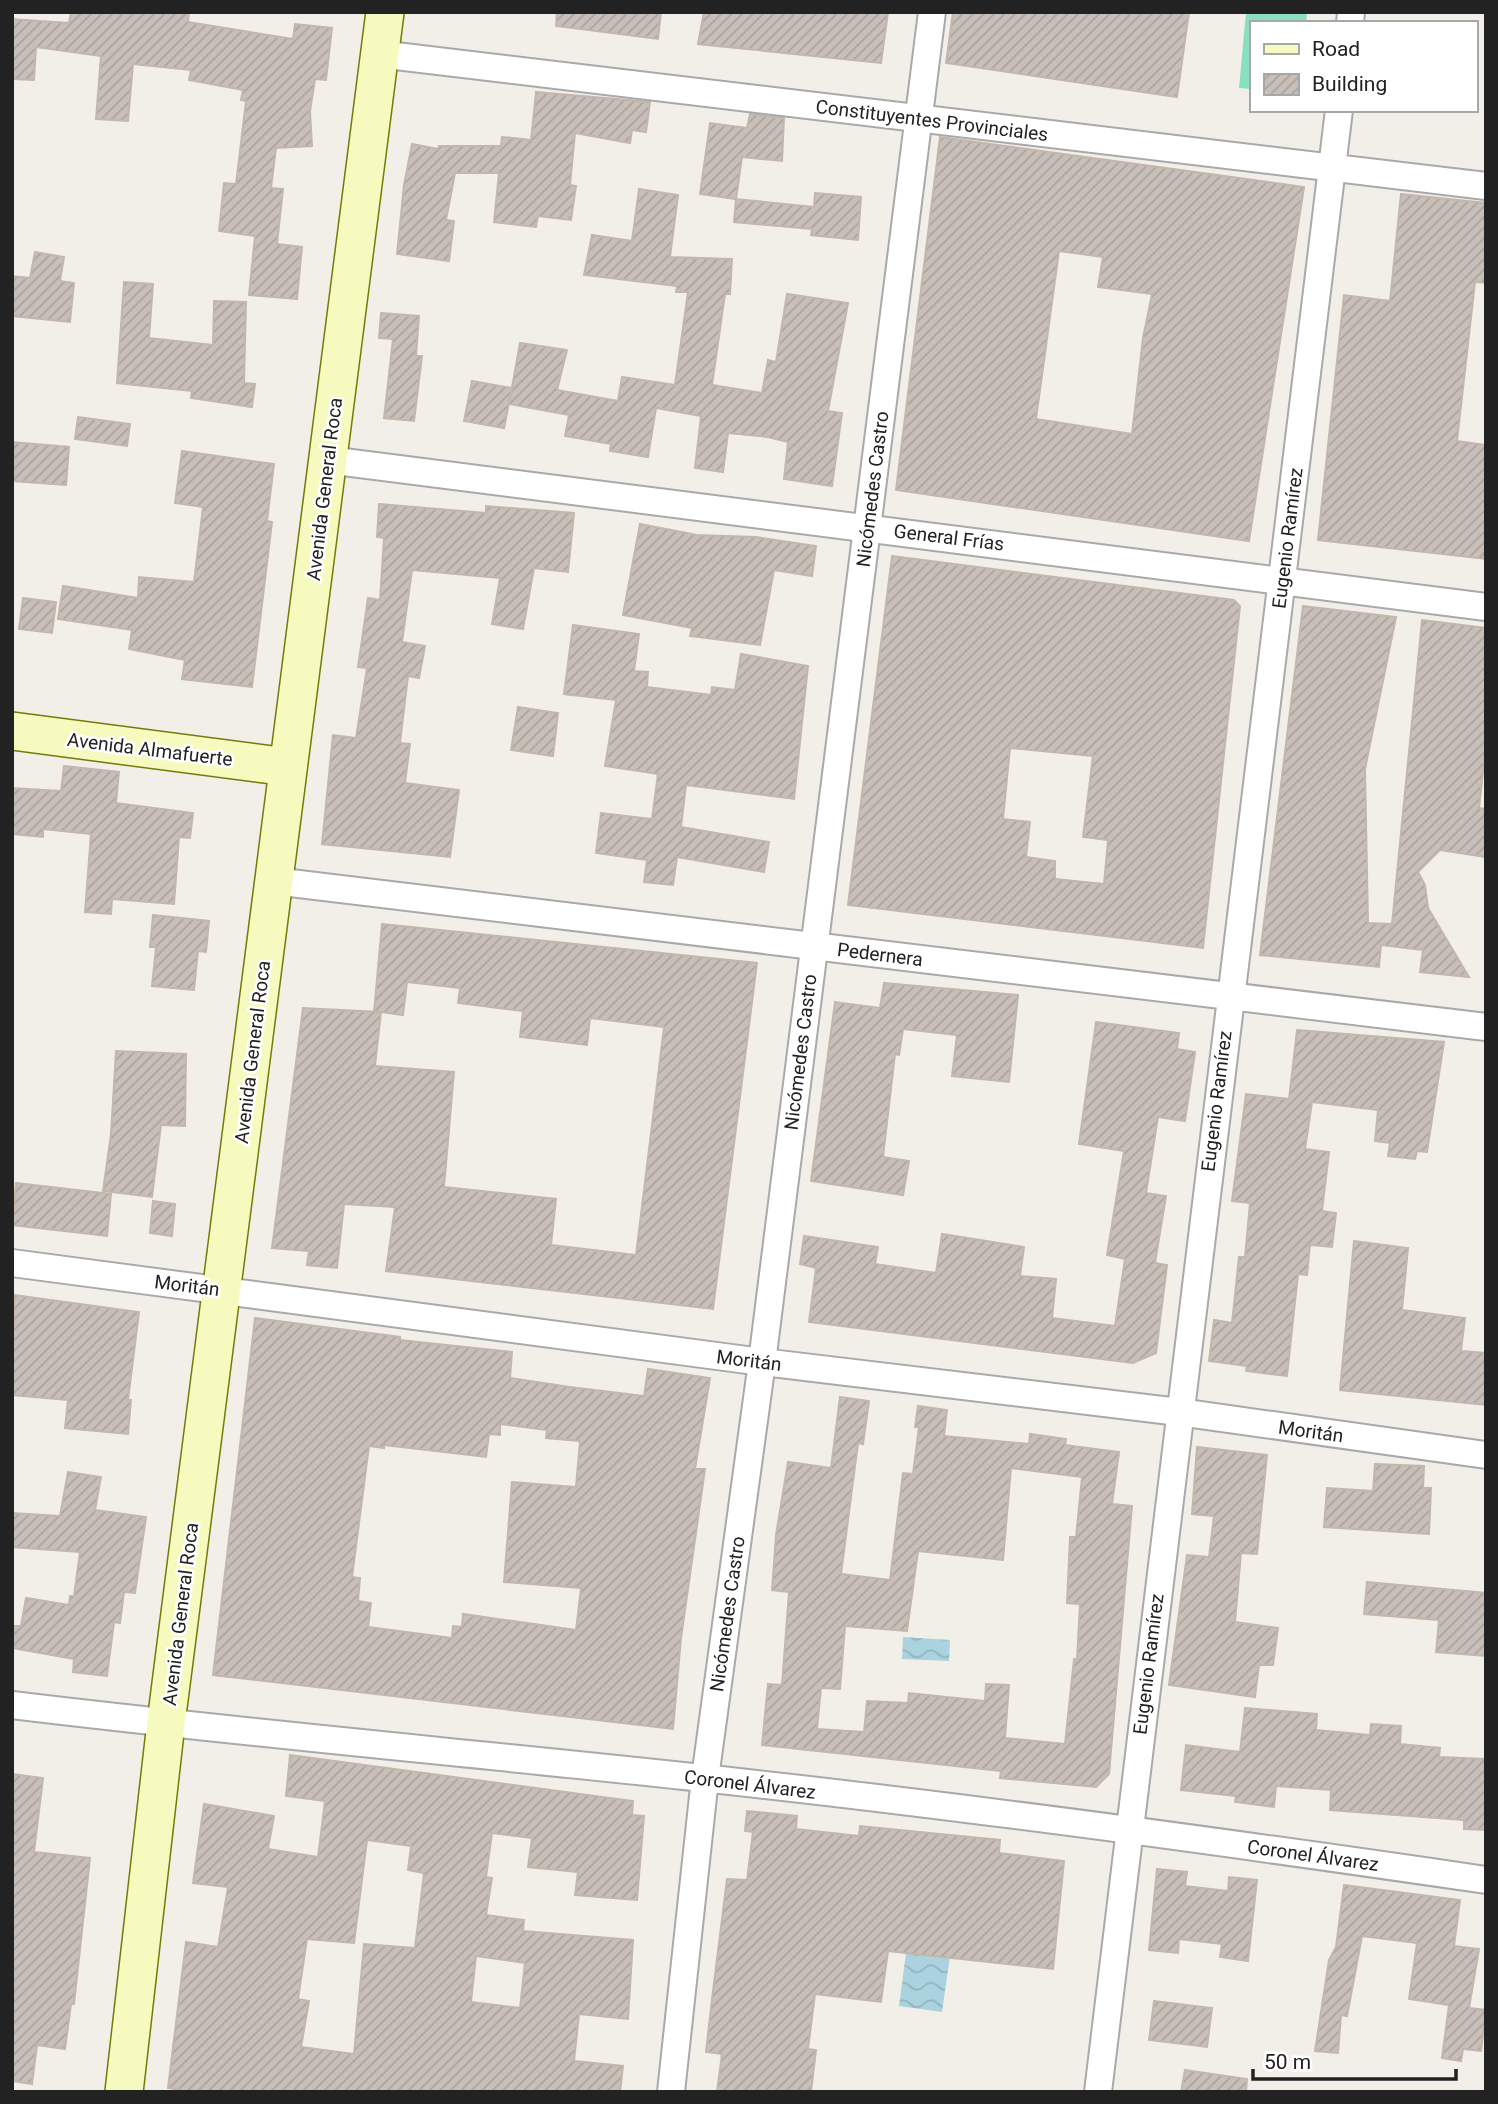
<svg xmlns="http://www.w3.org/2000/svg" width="1498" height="2104" viewBox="0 0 1498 2104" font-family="Roboto,sans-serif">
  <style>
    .pitch { fill: #88e0be }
    .water { fill: url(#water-waves) }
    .building { fill: url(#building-hatch); stroke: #c4b6ab; stroke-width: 2; fill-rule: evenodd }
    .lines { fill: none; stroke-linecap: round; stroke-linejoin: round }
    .street-casing { stroke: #a9a9a9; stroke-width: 30 }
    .secondary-casing { stroke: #707d05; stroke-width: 40 }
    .street { stroke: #fff; stroke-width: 26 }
    .secondary { stroke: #f7fabf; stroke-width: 37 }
    .labels { text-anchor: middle; stroke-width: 5; stroke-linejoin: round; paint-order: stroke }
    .street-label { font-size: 19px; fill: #222; stroke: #fff }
  </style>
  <defs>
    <pattern id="water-waves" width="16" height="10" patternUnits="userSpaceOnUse" patternTransform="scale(1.75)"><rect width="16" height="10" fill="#aad3df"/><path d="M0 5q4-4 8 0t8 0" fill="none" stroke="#92b5bf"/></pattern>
    <pattern id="building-hatch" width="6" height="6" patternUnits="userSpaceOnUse" patternTransform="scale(1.75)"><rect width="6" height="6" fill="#c7bfb8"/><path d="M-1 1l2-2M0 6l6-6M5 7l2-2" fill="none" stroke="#aba49e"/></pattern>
  </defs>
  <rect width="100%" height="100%" fill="#f2efe9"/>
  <path class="pitch" d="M1246 12H1307L1306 23H1251V89L1239 88Z"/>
  <g class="water">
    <path d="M903 1637 950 1640 949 1661 902 1659Z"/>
    <path d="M906 1953 950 1956 942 2012 899 2006Z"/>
  </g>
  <g class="building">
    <path d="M71 12H189L188 22 293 39 295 24 332 28 326 80 315 79 310 111 312 146 276 148 271 188 283 189 277 244 302 247 297 299 249 295 255 236 219 231 224 183 236 184 246 101 241 100 243 90 189 80 191 70 133 64 128 121 96 119 101 56 36 47 34 80 12 79V19L69 23Z"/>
    <path d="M557 12H661L658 39 556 26Z"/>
    <path d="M704 12H888L881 63 698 44Z"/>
    <path d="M953 12H1189L1177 97 946 63Z"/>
    <path d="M536 92 650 102 646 132 632 130 630 143 575 133 570 185 576 186 571 220 538 216 536 227 494 222 499 173H455L446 220 454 221 449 261 397 254 404 185 412 144 438 149 439 146H501L502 137 531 140Z"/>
    <path d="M750 114 784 118 782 161 742 157 736 199 700 194 710 123 747 128Z"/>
    <path d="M940 137 1304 187 1249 541 896 490ZM1059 251 1103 257 1098 287 1152 294 1143 338 1132 434 1036 419Z"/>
    <path d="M639 189 678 195 670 257 732 259 730 294H725L712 385 762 393 768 360 776 362 787 294 848 303 828 411 842 413 832 486 784 479 788 442 768 437 728 433 723 472 695 468 701 416 656 408 648 457 610 451 611 444 565 436 569 415 509 404 520 343 567 350 557 390 618 401 622 377 675 385 688 292H676L677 286 584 275 592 235 632 241Z"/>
    <path d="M815 193 861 197 858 240 811 235 812 229 734 222 736 199 814 207Z"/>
    <path d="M1401 194 1486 203V283L1475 282 1457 441 1486 445V559L1318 540 1344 295 1390 301Z"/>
    <path d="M35 252 64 257 60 281 74 283 70 322 12 316V276L30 278Z"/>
    <path d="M124 282 153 284 149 338 213 345 214 301 246 302 244 383 255 384 252 407 191 398 192 391 117 383Z"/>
    <path d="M381 313 419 316 416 356H422L414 421 384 418 393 339 379 338Z"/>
    <path d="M472 381 512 388 504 428 464 421Z"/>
    <path d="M78 417 130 424 127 446 75 439Z"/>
    <path d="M12 442 69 447 66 485 12 481Z"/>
    <path d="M182 451 274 464 267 521 272 522 252 687 182 679 185 660 129 649 132 630 58 619 63 586 138 598 139 577 194 582 203 507 175 503Z"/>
    <path d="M379 504 486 513V506L574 513 568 572 534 568 523 629 492 624 500 578 412 570 402 642 425 646 419 678 408 676 400 743 410 744 405 783 459 790 450 857 322 844 333 735 356 738 367 668 358 667 368 598 380 600 384 538 377 537Z"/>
    <path d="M640 524 697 535 756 537 816 546 812 576 774 570 760 645 690 636 692 628 623 615Z"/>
    <path d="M892 556 1234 600 1240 606 1203 948 848 905ZM1010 748 1093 756 1083 837 1108 840 1104 884 1055 879V861L1026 857 1030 822 1003 819Z"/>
    <path d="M23 598 56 602 52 633 19 629Z"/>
    <path d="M1303 606 1396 617 1365 769 1368 923 1392 924 1422 620 1486 628V745L1479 808 1486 809V857L1440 850 1418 872 1425 885 1428 908 1469 977 1420 972 1423 950 1381 945 1379 967 1260 955Z"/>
    <path d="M573 625 639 634 634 671 648 672 647 687 711 695 712 687 735 690 741 654 808 666 794 799 686 785 681 827 769 842 764 872 677 857 673 885 644 882 647 860 596 853 601 813 652 819 658 774 605 766 616 700 564 694Z"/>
    <path d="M518 707 558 713 553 756 511 750Z"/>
    <path d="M64 766 119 772 116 803 193 813 190 838 179 837 174 904 112 899 111 914 85 912 91 834 43 829V837L12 834V788L61 791Z"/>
    <path d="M153 915 209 921 206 952 198 951 194 990 152 986 156 947H150Z"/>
    <path d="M382 924 757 963 713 1309 386 1271 395 1207 344 1204 337 1268 307 1265 309 1251 272 1248 303 1008 381 1012H374ZM407 982 460 988 458 1003 523 1011 520 1037 587 1045 590 1018 664 1027 636 1255 551 1245 556 1199 444 1187 454 1072 375 1066 381 1012 403 1015Z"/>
    <path d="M884 983 1018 995 1009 1082 952 1076 957 1035 903 1029 899 1055 895 1054 883 1157 909 1161 903 1195 811 1181 835 1002 880 1008Z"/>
    <path d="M1096 1022 1179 1033 1177 1049 1195 1052 1185 1121 1158 1117 1146 1193 1166 1196 1155 1263 1167 1265 1156 1353 1133 1363 809 1322 816 1268 800 1264 804 1236 878 1247 875 1264 936 1273 942 1234 1024 1247 1020 1276 1056 1279 1052 1318 1115 1326 1125 1259 1107 1255 1124 1151 1079 1144Z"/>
    <path d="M1297 1030 1444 1042 1427 1152 1417 1151 1415 1159 1388 1156 1390 1143 1375 1141 1378 1110 1312 1102 1305 1149 1329 1152 1322 1211 1336 1213 1332 1247 1310 1245 1307 1275 1298 1274 1287 1376 1246 1371 1247 1366 1209 1361 1214 1320 1232 1323 1239 1257H1245L1250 1203 1232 1201 1246 1094 1289 1099Z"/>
    <path d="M116 1051 186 1054 185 1126 161 1125 152 1197 103 1191 111 1134Z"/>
    <path d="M16 1183 111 1194 107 1236 12 1225Z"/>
    <path d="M153 1201 175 1204 172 1236 150 1233Z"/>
    <path d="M1354 1241 1408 1248 1402 1310 1465 1318 1461 1351 1486 1353V1405L1340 1390Z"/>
    <path d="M14 1295 139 1312 128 1400H131L128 1434 65 1428 68 1400 12 1395Z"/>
    <path d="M255 1318 400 1337V1340L512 1352 510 1378 570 1387 644 1396 648 1369 710 1378 695 1469H705L681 1638 673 1729 213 1675ZM500 1424 547 1430 546 1438 580 1441 576 1487 512 1482 504 1582 581 1588 576 1630 463 1614 462 1627 453 1626 452 1638 368 1627 371 1603 358 1601 360 1578 352 1577 369 1446 384 1448V1445L486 1457 489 1434 500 1435Z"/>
    <path d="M840 1397 869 1401 863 1444 858 1443 841 1574 890 1580 903 1473 913 1474 919 1427H915L918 1406 947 1410 944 1436 1029 1444 1030 1434 1066 1439 1065 1445 1119 1452 1112 1504 1132 1506 1109 1774 1096 1787 1000 1778 1001 1771 762 1745 768 1684 782 1685 789 1592 772 1590 776 1535 788 1462 831 1468ZM1011 1468 1082 1477 1076 1537H1070L1067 1603 1080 1604 1077 1660 1074 1659 1065 1744 1005 1738 1009 1685 986 1684 985 1701 909 1693 908 1703 867 1701 864 1732 817 1729 821 1688 840 1689 845 1626 907 1631 918 1551 1003 1560Z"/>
    <path d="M1197 1447 1267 1455 1257 1554 1241 1553 1235 1622 1278 1628 1273 1665H1259L1255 1697 1169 1685 1187 1555 1209 1557 1214 1516 1192 1514Z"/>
    <path d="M1375 1464 1424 1466 1423 1488H1431L1429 1534 1324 1527 1327 1488 1373 1491Z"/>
    <path d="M68 1472 101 1477 95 1510 146 1517 135 1593 124 1592 120 1623 114 1622 107 1676 73 1672 74 1659 12 1648V1626H21L26 1598 69 1605 70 1596H74L80 1552 12 1547 13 1513 60 1516Z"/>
    <path d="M1367 1582 1486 1593V1656L1436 1652 1439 1620 1364 1614Z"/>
    <path d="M1245 1708 1317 1714 1316 1730 1370 1735 1371 1724 1401 1726 1400 1744 1440 1748 1439 1757 1486 1759V1830L1464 1829V1820L1330 1810 1331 1790 1276 1786 1274 1807 1235 1802 1236 1796 1181 1790 1186 1745 1240 1752Z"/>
    <path d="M290 1755 633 1801 632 1815 644 1816 637 1900 575 1895 578 1872 528 1867 532 1838 492 1833 486 1877 492 1878 486 1915 524 1920 523 1931 633 1940 628 2019 579 2014 574 2061 623 2066 620 2092H191L168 2088 186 1942 218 1947 228 1887 193 1883 204 1804 274 1816 268 1849 318 1857 325 1801 286 1796ZM367 1840 411 1846 408 1870 424 1873 415 1948 364 1944 354 2054 301 2047 309 2001 298 1999 307 1939 354 1943ZM476 1956 525 1963 520 2008 471 2002Z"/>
    <path d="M12 1774 43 1778 34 1852 90 1858 74 2004H71L65 2049 37 2045 32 2084 12 2081Z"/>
    <path d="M747 1811 797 1816 796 1829 859 1836 860 1826 1000 1840 999 1853 1064 1861 1053 1969 888 1951 881 2002 815 1994 808 2049 816 2050 811 2092H717L722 2054 706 2052 712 1999 727 1879 747 1880 753 1832 745 1831Z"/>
    <path d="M1157 1869 1187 1872 1185 1886 1228 1891 1229 1877 1257 1880 1248 1961 1220 1957 1222 1944 1179 1939 1178 1953 1149 1950Z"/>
    <path d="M1344 1885 1460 1900 1454 1946 1479 1949 1469 2008 1486 2010 1481 2051 1463 2049 1461 2061 1442 2058 1449 2005 1409 1999 1417 1943 1362 1936 1347 2016 1341 2015 1338 2053 1315 2051 1329 1960 1336 1947Z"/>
    <path d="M1154 2001 1212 2008 1207 2047 1149 2040Z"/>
    <path d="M1185 2070 1247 2079 1246 2092H1181Z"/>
  </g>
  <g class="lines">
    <g class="street-casing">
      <g id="street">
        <path d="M1350 23 1351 12"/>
        <path d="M379 54 1486 186"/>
        <path d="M328 460 1486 607"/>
        <path d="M274 881 1486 1027"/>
        <path d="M12 1263 762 1362 1179 1412 1486 1455"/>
        <path d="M12 1705C242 1733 472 1753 702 1778 964 1806 1225 1842 1486 1880"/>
        <path d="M671 2092 705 1778 762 1362 932 12"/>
        <path d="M1098 2092 1339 110"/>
      </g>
    </g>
    <g class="secondary-casing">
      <g id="secondary">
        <path d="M12 731 288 767"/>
        <path d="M124 2092 166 1723 385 12"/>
      </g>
    </g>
    <use href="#street" class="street"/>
    <use href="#secondary" class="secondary"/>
  </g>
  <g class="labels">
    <g class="street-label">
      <text transform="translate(932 120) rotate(7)" y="7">Constituyentes Provinciales</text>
      <text transform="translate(324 489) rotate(-83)" y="7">Avenida General Roca</text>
      <text transform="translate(872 489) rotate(-83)" y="7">Nicómedes Castro</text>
      <text transform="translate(949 537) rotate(7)" y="7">General Frías</text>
      <text transform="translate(1287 538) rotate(-83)" y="7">Eugenio Ramírez</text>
      <text transform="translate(150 749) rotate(7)" y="7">Avenida Almafuerte</text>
      <text transform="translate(880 954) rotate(7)" y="7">Pedernera</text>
      <text transform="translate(252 1052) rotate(-83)" y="7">Avenida General Roca</text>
      <text transform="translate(800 1052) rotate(-83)" y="7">Nicómedes Castro</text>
      <text transform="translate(1216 1101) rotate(-83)" y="7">Eugenio Ramírez</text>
      <text transform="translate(187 1285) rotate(7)" y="7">Moritán</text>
      <text transform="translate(749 1360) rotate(7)" y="7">Moritán</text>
      <text transform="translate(1311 1431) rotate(8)" y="7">Moritán</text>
      <text transform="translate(180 1614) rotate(-83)" y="7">Avenida General Roca</text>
      <text transform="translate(727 1614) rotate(-82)" y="7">Nicómedes Castro</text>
      <text transform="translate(1148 1664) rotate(-83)" y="7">Eugenio Ramírez</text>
      <text transform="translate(750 1784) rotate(7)" y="7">Coronel Álvarez</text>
      <text transform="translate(1313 1855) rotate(8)" y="7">Coronel Álvarez</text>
    </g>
  </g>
  <rect width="1498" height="2104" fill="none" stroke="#222222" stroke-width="28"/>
  <rect x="1250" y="21" width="228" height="91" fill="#ffffff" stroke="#a7a7a7" stroke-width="2"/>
  <rect x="1264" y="44" width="35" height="10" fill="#f7fabf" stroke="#a7a7a7" stroke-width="2"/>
  <text x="1312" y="56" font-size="21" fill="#222222">Road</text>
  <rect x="1264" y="74" width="35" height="21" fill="url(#building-hatch)" stroke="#a7a7a7" stroke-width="2"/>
  <text x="1312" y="91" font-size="21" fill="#222222">Building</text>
  <path d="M1253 2069v10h203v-10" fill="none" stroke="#222222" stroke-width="3.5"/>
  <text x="1264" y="2069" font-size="21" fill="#222222" stroke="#ffffff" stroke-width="5" paint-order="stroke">50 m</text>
</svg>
